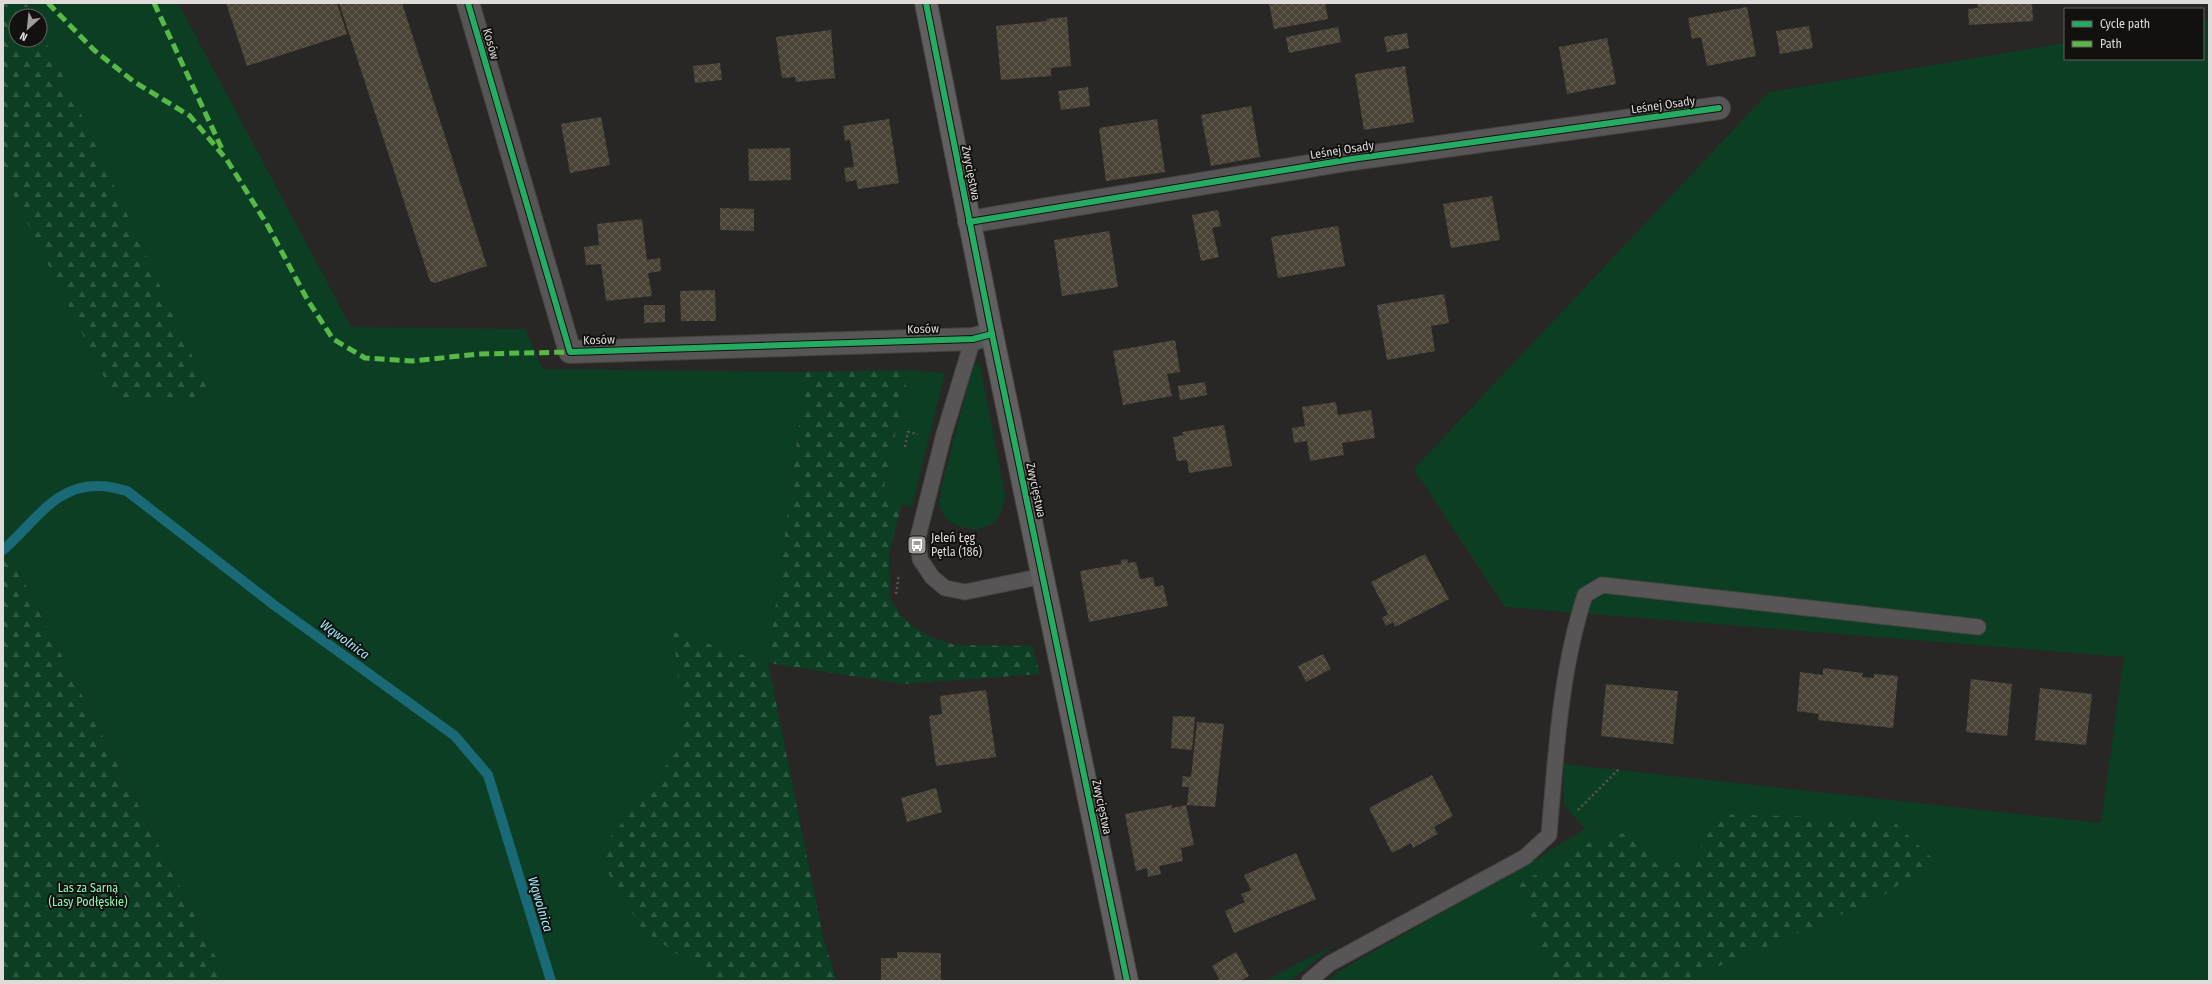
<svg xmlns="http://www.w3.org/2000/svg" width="2212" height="984" viewBox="0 0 2212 984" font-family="'Fira Sans Condensed',sans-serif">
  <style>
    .green { fill: #0b3e23; fill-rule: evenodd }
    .forest { fill: url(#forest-firs) }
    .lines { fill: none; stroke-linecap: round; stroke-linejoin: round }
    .stream { stroke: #1a6976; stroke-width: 10 }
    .building { fill: url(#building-cross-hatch) }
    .lane-casing { stroke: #454442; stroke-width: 17 }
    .street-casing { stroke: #454442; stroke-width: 24 }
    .secondary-casing { stroke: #454442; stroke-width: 24 }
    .path { stroke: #585755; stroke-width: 2.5; stroke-dasharray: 2 3; stroke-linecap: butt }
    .lane { stroke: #575555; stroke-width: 15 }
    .street { stroke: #575555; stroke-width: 22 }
    .secondary { stroke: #615f5f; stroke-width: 22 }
    .quiet { stroke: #58b947; stroke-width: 5; stroke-dasharray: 10 5; stroke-linecap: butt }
    .cycleway-casing { stroke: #12110f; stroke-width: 8 }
    .cycleway { stroke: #26ab63; stroke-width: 6 }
    .labels { text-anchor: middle; stroke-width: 4; stroke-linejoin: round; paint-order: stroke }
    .street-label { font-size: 12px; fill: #dedbd8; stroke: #12110f }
    .poi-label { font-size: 12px; fill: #dedbd8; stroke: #12110f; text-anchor: start }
    .park-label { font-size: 12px; fill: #91f4b3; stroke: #12110f }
    .water-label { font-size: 13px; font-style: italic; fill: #9eebfa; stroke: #12110f }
  </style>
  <defs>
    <pattern id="forest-firs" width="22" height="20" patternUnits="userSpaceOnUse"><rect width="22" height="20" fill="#0b3e23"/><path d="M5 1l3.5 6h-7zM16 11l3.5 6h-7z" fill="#2e5942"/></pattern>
    <pattern id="building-cross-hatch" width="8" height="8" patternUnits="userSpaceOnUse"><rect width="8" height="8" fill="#494236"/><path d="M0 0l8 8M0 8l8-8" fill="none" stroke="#635d52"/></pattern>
  </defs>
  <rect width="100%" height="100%" fill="#292725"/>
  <g class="green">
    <path d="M3 3H178L351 327 525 329 543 369 806 372 768 663 824 942 837 981H228L3 540ZM16 16H40V40H16Z"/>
    <path d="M2209 20V981H1326L1339 971 1538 858 1585 829 1564 804 1563 764 2101 823 2124 657 1505 607 1414 469 1769 92 2065 43V59H2203V21Z"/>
    <path d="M976 362 980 366 1005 494C1004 504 1002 515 994 522 977 536 946 528 940 507 939 501 941 494 941 488L970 378Z"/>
    <path d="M909 370 945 373 912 507 882 498Z"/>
    <path d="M1336 944 1290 981H1264Z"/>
  </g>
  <g class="forest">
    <path d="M3 3H26L33 16H16V40H40V31L70 90 211 397H114L3 174Z"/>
    <path d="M909 370 882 497 902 504 889 553 890 599 901 615 916 629 933 638 955 645 1032 646 1040 674 904 684 768 663 824 942 837 981H715L642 929 597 855 685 741 673 632 768 663 806 372Z"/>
    <path d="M3 540 14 562 228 981H3Z"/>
    <path d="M1714 814 1891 819 1934 860 1881 897 1745 956 1680 981H1565L1554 979 1519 885 1584 844 1627 832 1658 866 1696 859Z"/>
  </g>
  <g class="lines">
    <path class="stream" d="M3 550C34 524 54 484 100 486 109 486 119 489 127 491L274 605 455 736 488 775 551 981"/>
  </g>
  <g class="building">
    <path d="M226 3H337L347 34 247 66Z"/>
    <path d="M339 3H402L487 266 435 283 430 281Z"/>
    <path d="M1269 3H1325L1328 19 1274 29Z"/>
    <path d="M1977 3H2032L2033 21 1969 25 1968 9 1978 8Z"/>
    <path d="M1747 7 1756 56 1707 66 1701 37 1692 39 1688 18Z"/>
    <path d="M1067 17 1071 66 1051 68V76L1001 80 996 26 1047 21 1046 19Z"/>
    <path d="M1809 26 1813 48 1780 54 1776 31Z"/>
    <path d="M1338 27 1341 42 1289 53 1286 37Z"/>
    <path d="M831 30 835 78 796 82 795 77 782 78 776 37Z"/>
    <path d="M1407 33 1409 48 1387 52 1384 37Z"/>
    <path d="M1607 38 1616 84 1567 94 1559 47Z"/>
    <path d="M720 63 722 80 695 83 693 66Z"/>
    <path d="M1405 66 1414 122 1364 130 1355 74Z"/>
    <path d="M1088 87 1090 106 1061 110 1058 91Z"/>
    <path d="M1251 106 1260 157 1211 166 1201 115Z"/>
    <path d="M601 117 610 165 570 173 561 124Z"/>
    <path d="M889 119 899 183 858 189 856 180 846 182 844 168 854 167 850 140 845 141 843 126Z"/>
    <path d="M1157 119 1165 172 1106 181 1099 128Z"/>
    <path d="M790 148 791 180 749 181 748 149Z"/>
    <path d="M1492 196 1500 240 1451 248 1443 204Z"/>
    <path d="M720 208 754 209V231L720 230Z"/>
    <path d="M1218 210 1221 226 1212 228 1219 257 1201 261 1192 215Z"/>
    <path d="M642 219 647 260 660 258 661 271 648 273 652 296 606 301 601 264 586 265 584 247 599 245 597 224Z"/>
    <path d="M1338 226 1345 266 1278 278 1271 237Z"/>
    <path d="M1109 231 1118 287 1062 296 1054 240Z"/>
    <path d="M715 290 716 321H681L680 291Z"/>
    <path d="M1444 294 1449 323 1431 326 1435 351 1387 360 1377 305Z"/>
    <path d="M644 305H665V322L644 323Z"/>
    <path d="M1175 340 1180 372 1167 374 1172 396 1123 405 1113 351Z"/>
    <path d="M1205 382 1207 395 1180 400 1178 386Z"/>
    <path d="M1336 402 1338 415 1371 410 1375 438 1342 443 1344 455 1310 461 1307 441 1294 443 1292 428 1305 426 1302 407Z"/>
    <path d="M1224 425 1232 466 1189 473 1187 460 1177 461 1173 437 1183 435 1182 432Z"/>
    <path d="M1425 554 1449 599 1395 627 1393 622 1386 626 1382 618 1388 614 1371 582Z"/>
    <path d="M1127 559 1128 563 1136 562 1140 579 1153 577 1155 587 1163 585 1168 606 1089 622 1080 571 1121 564V560Z"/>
    <path d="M1323 654 1331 669 1306 682 1298 666Z"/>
    <path d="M1823 668 1863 673 1862 677 1874 678V674L1898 676 1893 728 1818 720 1819 714 1797 711 1800 672 1823 675Z"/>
    <path d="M1971 679 2012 684 2007 736 1966 732Z"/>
    <path d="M1606 684 1678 691 1673 744 1601 736Z"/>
    <path d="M2040 688 2092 694 2086 745 2035 740Z"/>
    <path d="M986 690 996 757 936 766 929 716 942 714 940 696Z"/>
    <path d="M1173 716 1195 717 1192 750 1171 748Z"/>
    <path d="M1197 722 1224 724 1215 807 1187 805 1189 787H1182L1183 776 1191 777Z"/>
    <path d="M1432 775 1453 816 1434 827 1438 834 1413 848 1411 843 1392 853 1369 808Z"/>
    <path d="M936 788 942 812 907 822 901 798Z"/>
    <path d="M1172 805V808L1186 805 1194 845 1181 848 1183 861 1159 866 1161 874 1148 877 1147 868 1136 871 1125 814Z"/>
    <path d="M1296 853 1316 899 1234 933 1225 911 1245 902 1241 894 1251 890 1244 875Z"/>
    <path d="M897 952 941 953V981H881V958H897Z"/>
    <path d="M1236 952 1249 976 1240 981H1220L1212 966Z"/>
  </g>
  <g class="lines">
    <g class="lane-casing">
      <g id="lane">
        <path d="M973 339 944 434 918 537 920 559 932 577 945 588 965 592 1043 576"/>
        <path d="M1309 981 1329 964 1525 857 1549 835C1556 754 1560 672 1585 595L1602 585 1978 627"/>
      </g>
    </g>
    <g class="street-casing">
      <g id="street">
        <path d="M468 3 570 352 973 339 992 334"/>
        <path d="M969 222 1352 159 1719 108"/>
      </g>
    </g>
    <g class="secondary-casing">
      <path id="secondary" d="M926 3 992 334 1127 981"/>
    </g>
    <g class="path">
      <path d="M905 447 908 432 918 434"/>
      <path d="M896 594 899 574"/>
      <path d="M1578 810 1619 769"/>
    </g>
    <use href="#lane" class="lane"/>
    <use href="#street" class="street"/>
    <use href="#secondary" class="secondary"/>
    <g class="quiet">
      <path d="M48 3 94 50 133 81 190 116 227 160 268 226 307 299 333 339 365 358 412 361 479 354 570 352"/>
      <path d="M154 3 223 151"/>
    </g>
    <g class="cycleway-casing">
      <g id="cycleway">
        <path d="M468 3 570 352 973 339 992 334"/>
        <path d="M926 3 992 334 1127 981"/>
        <path d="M969 222 1352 159 1719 108"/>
      </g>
    </g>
    <use href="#cycleway" class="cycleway"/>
  </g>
  <defs>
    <g id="bus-square" transform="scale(1)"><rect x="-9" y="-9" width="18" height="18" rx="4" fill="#9f9c99" stroke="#12110f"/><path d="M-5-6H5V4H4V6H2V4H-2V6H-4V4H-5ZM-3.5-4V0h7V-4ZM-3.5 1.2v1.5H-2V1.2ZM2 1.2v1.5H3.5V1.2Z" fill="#fff"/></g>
  </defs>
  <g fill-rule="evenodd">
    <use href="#bus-square" x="917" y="545"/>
  </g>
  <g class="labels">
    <g class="street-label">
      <text transform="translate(491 44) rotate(74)" y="4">Kosów</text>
      <text transform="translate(1663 105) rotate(-8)" y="4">Leśnej Osady</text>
      <text transform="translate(1342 150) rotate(-9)" y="4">Leśnej Osady</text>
      <text transform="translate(971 173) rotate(79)" y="4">Zwycięstwa</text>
      <text transform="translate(923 329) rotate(-2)" y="4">Kosów</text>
      <text transform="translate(599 340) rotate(-2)" y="4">Kosów</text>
      <text transform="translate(1036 490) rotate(78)" y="4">Zwycięstwa</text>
      <text transform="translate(1102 807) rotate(78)" y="4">Zwycięstwa</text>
    </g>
    <g class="poi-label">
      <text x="931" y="542">Jeleń Łęg<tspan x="931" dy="14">Pętla (186)</tspan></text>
    </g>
    <g class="park-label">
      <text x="88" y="892">Las za Sarną<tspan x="88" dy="14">(Lasy Podłęskie)</tspan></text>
    </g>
    <g class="water-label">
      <text transform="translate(345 639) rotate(36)" y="5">Wąwolnica</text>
      <text transform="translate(541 904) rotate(73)" y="5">Wąwolnica</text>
    </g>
  </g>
  <rect width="2212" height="984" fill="none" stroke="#dedbd8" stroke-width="8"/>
  <rect x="2064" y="8" width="140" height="52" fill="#12110f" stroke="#64625f"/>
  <rect x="2072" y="21" width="20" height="6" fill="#26ab63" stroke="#64625f"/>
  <text x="2100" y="28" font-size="12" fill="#dedbd8">Cycle path</text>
  <rect x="2072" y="41" width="20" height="6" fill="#58b947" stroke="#64625f"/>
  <text x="2100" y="48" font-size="12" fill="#dedbd8">Path</text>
  <g transform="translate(28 28) rotate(207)"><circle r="19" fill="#12110f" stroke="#64625f"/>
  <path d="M0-3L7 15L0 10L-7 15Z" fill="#9f9c99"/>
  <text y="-6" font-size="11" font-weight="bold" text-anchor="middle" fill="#dedbd8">N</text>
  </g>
</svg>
